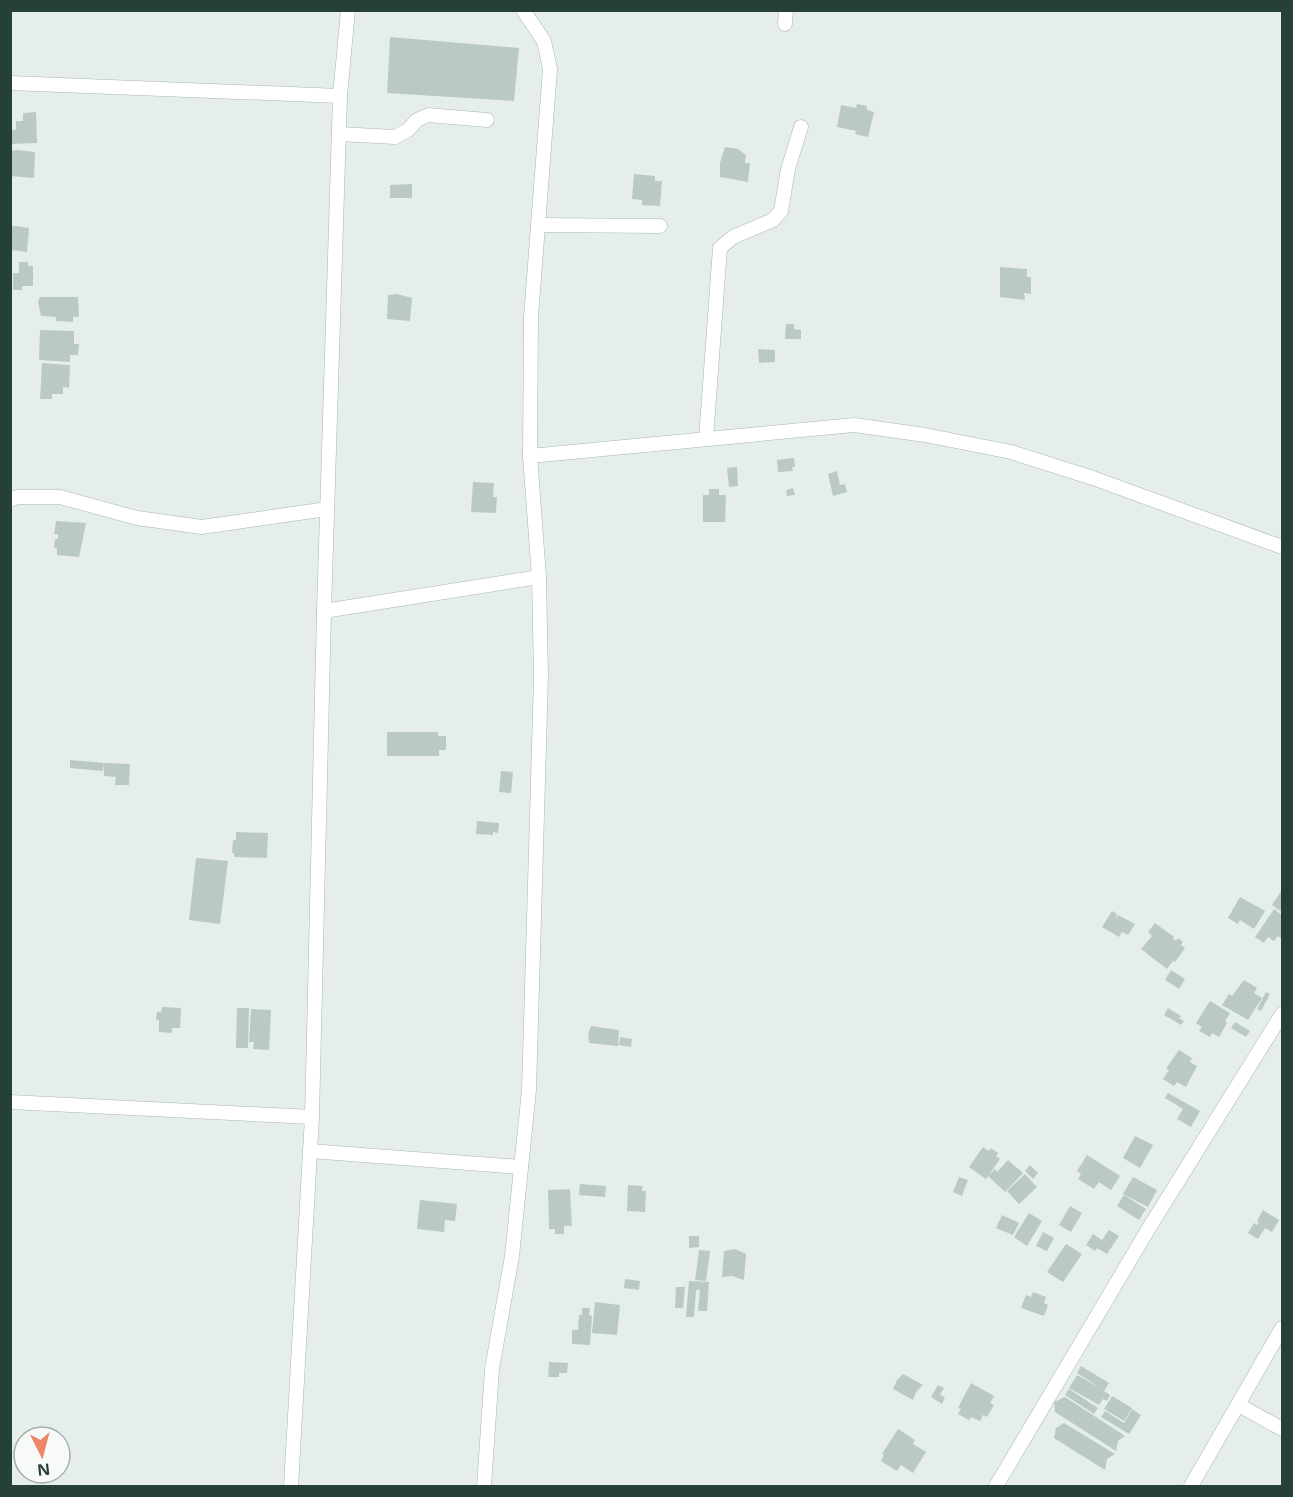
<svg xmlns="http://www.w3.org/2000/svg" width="1293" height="1497" viewBox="0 0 1293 1497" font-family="'Noto Sans',sans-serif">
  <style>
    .building { fill: #bbc9c3 }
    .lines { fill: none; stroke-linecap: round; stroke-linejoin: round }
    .minor-casing { stroke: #a8b6b1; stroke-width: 15 }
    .minor { stroke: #fff; stroke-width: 14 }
  </style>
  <rect width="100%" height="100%" fill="#e6eeea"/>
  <g class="building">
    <path d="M390 37 519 48 514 101 387 93Z"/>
    <path d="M857 104 867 106V110L874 112 868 137 855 134 856 131 837 127 841 105 856 108Z"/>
    <path d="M36 112 37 143 10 144V130H16V121H23V113Z"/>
    <path d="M725 147 738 149 746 155 745 163H750L748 182 720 177V163Z"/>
    <path d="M18 150 35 152 34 178 10 176V151Z"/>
    <path d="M634 174 655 176V181H662L660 206 642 205V200L632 199Z"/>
    <path d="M412 184V198H390V185Z"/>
    <path d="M16 226 29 228 27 252 10 250V227Z"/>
    <path d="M19 262H28V266H33V286H22V290H13V273H19Z"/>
    <path d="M1000 267 1027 269V277H1031V294L1024 293 1025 300 1000 297Z"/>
    <path d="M397 294 412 298 410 321 387 319 388 295Z"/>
    <path d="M40 297H78L79 317H73V322L56 321V317L41 316 38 302Z"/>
    <path d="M786 324H794V329L801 330V339H785Z"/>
    <path d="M40 330 74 331V344H79L78 355H70V362L39 360Z"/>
    <path d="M758 349 775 350V362L759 363Z"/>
    <path d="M42 363 70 365 69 388 63 387V394H52V399H40Z"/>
    <path d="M794 458 795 467H792L793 471 778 472 777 460Z"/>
    <path d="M737 467 738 486 729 487 727 468Z"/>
    <path d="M837 471 840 485 845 484 847 492 833 496 828 474Z"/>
    <path d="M473 482 494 483 493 497H497L496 513 471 512Z"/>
    <path d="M793 488 795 495 787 496 786 490Z"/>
    <path d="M709 489H719V495H726L725 522H703V495H709Z"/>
    <path d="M56 521 86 523 79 557 57 555V548H54L55 539H58V534H54Z"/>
    <path d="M387 732H438V736H446V750H439V756H387Z"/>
    <path d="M70 760 104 763 103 771 70 768Z"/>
    <path d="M104 763 130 764 129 785H115L116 777 104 776Z"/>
    <path d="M501 771 513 772 511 793 499 792Z"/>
    <path d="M477 821 499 823 498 833 493 832V835L476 834Z"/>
    <path d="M236 832 268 833 267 858 234 857V853H232L233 840H236Z"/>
    <path d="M196 858 228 861 220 924 189 920Z"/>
    <path d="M1282 890V912L1272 905Z"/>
    <path d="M1240 897 1265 911 1254 929 1240 920 1238 924 1228 918Z"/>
    <path d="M1274 909 1282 915V939L1278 936 1274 941 1268 937 1264 943 1255 937Z"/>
    <path d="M1112 911 1117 914 1115 920 1118 915 1135 924 1128 935 1122 932 1119 937 1102 927Z"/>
    <path d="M1155 923 1174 937 1173 939 1176 941 1178 938 1183 942 1181 945 1185 948 1175 962 1173 961 1167 969 1141 949 1152 936 1148 932Z"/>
    <path d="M1171 970 1185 979 1179 989 1165 980Z"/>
    <path d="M1244 980 1257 988 1254 993 1262 998 1248 1020 1222 1005 1229 994 1232 996Z"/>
    <path d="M1266 992 1270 994 1261 1011 1257 1009Z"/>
    <path d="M1210 1001 1230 1013 1225 1021 1227 1023 1219 1037 1212 1033 1210 1037 1199 1031 1202 1027 1196 1023Z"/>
    <path d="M162 1007 181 1008 180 1028H172V1033L159 1032V1020H156L157 1012H161Z"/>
    <path d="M237 1008H249L248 1048H236Z"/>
    <path d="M1168 1008 1181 1016 1179 1018 1184 1021 1181 1025 1164 1015Z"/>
    <path d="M251 1009 271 1010 269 1050 253 1049 254 1042H249Z"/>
    <path d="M1235 1022 1250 1031 1246 1037 1231 1028Z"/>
    <path d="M591 1026 619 1030 618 1046 589 1043 588 1034Z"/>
    <path d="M620 1037 632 1039 631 1047 619 1045Z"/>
    <path d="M1179 1050 1192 1058 1190 1062 1197 1066 1186 1087 1177 1082 1174 1086 1163 1079 1169 1070 1166 1069Z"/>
    <path d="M1168 1093 1200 1111 1191 1127 1177 1119 1183 1109 1165 1098Z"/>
    <path d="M1135 1136 1153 1145 1140 1168 1123 1158Z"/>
    <path d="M983 1147 989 1151 991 1148 998 1153 996 1156 1000 1159 986 1179 969 1167Z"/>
    <path d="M1087 1155 1120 1176 1111 1190 1099 1182 1094 1189 1078 1179 1081 1174 1077 1171Z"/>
    <path d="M1008 1160 1023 1173 1005 1192 988 1176 995 1169 997 1172Z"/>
    <path d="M1030 1165 1038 1173 1033 1179 1025 1171Z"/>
    <path d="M1025 1174 1037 1187 1019 1204 1007 1191Z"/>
    <path d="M959 1177 968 1180 962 1196 953 1192Z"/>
    <path d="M1133 1177 1157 1190 1148 1207 1123 1194Z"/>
    <path d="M580 1184 606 1186 605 1197 579 1195Z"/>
    <path d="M628 1185 643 1186 642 1191H646L645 1212 627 1211Z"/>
    <path d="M570 1189 572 1226H564V1234H555V1229H549L548 1190Z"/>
    <path d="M1124 1195 1146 1209 1139 1220 1117 1206Z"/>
    <path d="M420 1200 457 1204 455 1221 445 1220 444 1232 417 1229Z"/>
    <path d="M1070 1206 1082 1213 1071 1232 1059 1225Z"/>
    <path d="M1263 1210 1279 1220 1272 1232 1265 1228 1258 1239 1248 1233 1254 1223 1257 1225 1259 1222 1257 1221Z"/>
    <path d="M1029 1213 1042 1221 1027 1246 1014 1237Z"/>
    <path d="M1002 1215 1019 1223 1013 1235 996 1228Z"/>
    <path d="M1109 1230 1119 1236 1107 1254 1097 1248 1095 1251 1086 1245 1093 1234 1102 1240Z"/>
    <path d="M1043 1232 1054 1238 1047 1251 1036 1246Z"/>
    <path d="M689 1236H699V1247L689 1248Z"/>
    <path d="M1066 1244 1082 1254 1063 1282 1047 1272Z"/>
    <path d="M735 1249 746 1254 744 1280 732 1276 722 1277 724 1251Z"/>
    <path d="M699 1250 710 1251 706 1281 695 1280Z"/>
    <path d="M625 1279 640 1281 639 1290 624 1288Z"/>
    <path d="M689 1281 709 1282 707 1311H698L700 1290H696L694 1317H686Z"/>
    <path d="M676 1287H685L683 1308H675Z"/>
    <path d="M1033 1292 1046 1297 1044 1303 1048 1305 1044 1316 1021 1308 1026 1295 1031 1297Z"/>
    <path d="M595 1302 620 1305 617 1335 592 1333Z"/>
    <path d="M582 1308H590L589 1315 592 1316 590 1345 572 1344V1330H578L579 1315H582Z"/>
    <path d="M549 1362 568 1363 567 1373H559V1377H548Z"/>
    <path d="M1081 1366 1109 1383 1104 1391 1110 1395 1107 1401 1103 1399 1099 1405 1069 1388 1077 1375 1102 1389 1077 1373Z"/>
    <path d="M903 1374 923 1385 916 1392 913 1400 893 1389 897 1380Z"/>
    <path d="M971 1383 994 1396 990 1403 994 1405 987 1417 983 1415 980 1421 971 1417 969 1420 958 1414 961 1409 958 1408Z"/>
    <path d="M938 1385 944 1388 940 1395 945 1397 942 1404 931 1397Z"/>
    <path d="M1069 1389 1098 1408 1094 1414 1065 1395Z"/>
    <path d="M1112 1396 1132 1408 1124 1421 1104 1409Z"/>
    <path d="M1065 1397 1125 1436 1118 1441 1116 1451 1055 1412 1054 1402Z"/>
    <path d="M1132 1409 1141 1415 1129 1434 1101 1417 1105 1411 1124 1423Z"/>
    <path d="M1064 1423 1115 1454 1107 1459 1105 1470 1054 1438 1056 1428Z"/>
    <path d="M898 1429 915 1440 913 1444 926 1452 913 1473 901 1465 897 1471 881 1461 884 1455 882 1454Z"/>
  </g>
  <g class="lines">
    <g class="minor-casing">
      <g id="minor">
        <path d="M523 10 544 41 550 69 531 317 530 456"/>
        <path d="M785 24 786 10"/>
        <path d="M10 83 340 96"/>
        <path d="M339 134 395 137 408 130 417 120 428 115 487 120"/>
        <path d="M538 225 660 226"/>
        <path d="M706 439 720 248 733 237 773 220 781 211 788 169 801 127"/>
        <path d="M10 500 17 497H60L137 518 202 527 327 509"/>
        <path d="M324 611 539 577"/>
        <path d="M10 1102 312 1117"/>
        <path d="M310 1151 521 1167"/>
        <path d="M1239 1405 1282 1429"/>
        <path d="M291 1486 312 1117 324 611 340 96 348 10"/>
        <path d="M484 1486 492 1369 512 1256 529 1090 541 677 539 577 530 456 854 425 925 435 1011 452 1093 478 1282 547"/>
        <path d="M996 1486 1149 1228 1282 1014"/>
        <path d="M1191 1486 1282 1328"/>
      </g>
    </g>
    <use href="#minor" class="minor"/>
  </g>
  <rect width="1293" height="1497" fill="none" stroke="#254038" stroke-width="24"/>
  <g transform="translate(42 1455) rotate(174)"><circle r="28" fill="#f7faf8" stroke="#a3b0ab" stroke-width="1.5"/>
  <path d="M0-4.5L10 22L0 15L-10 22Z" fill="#ec8666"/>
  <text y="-9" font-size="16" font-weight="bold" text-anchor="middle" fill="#254038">N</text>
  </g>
</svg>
